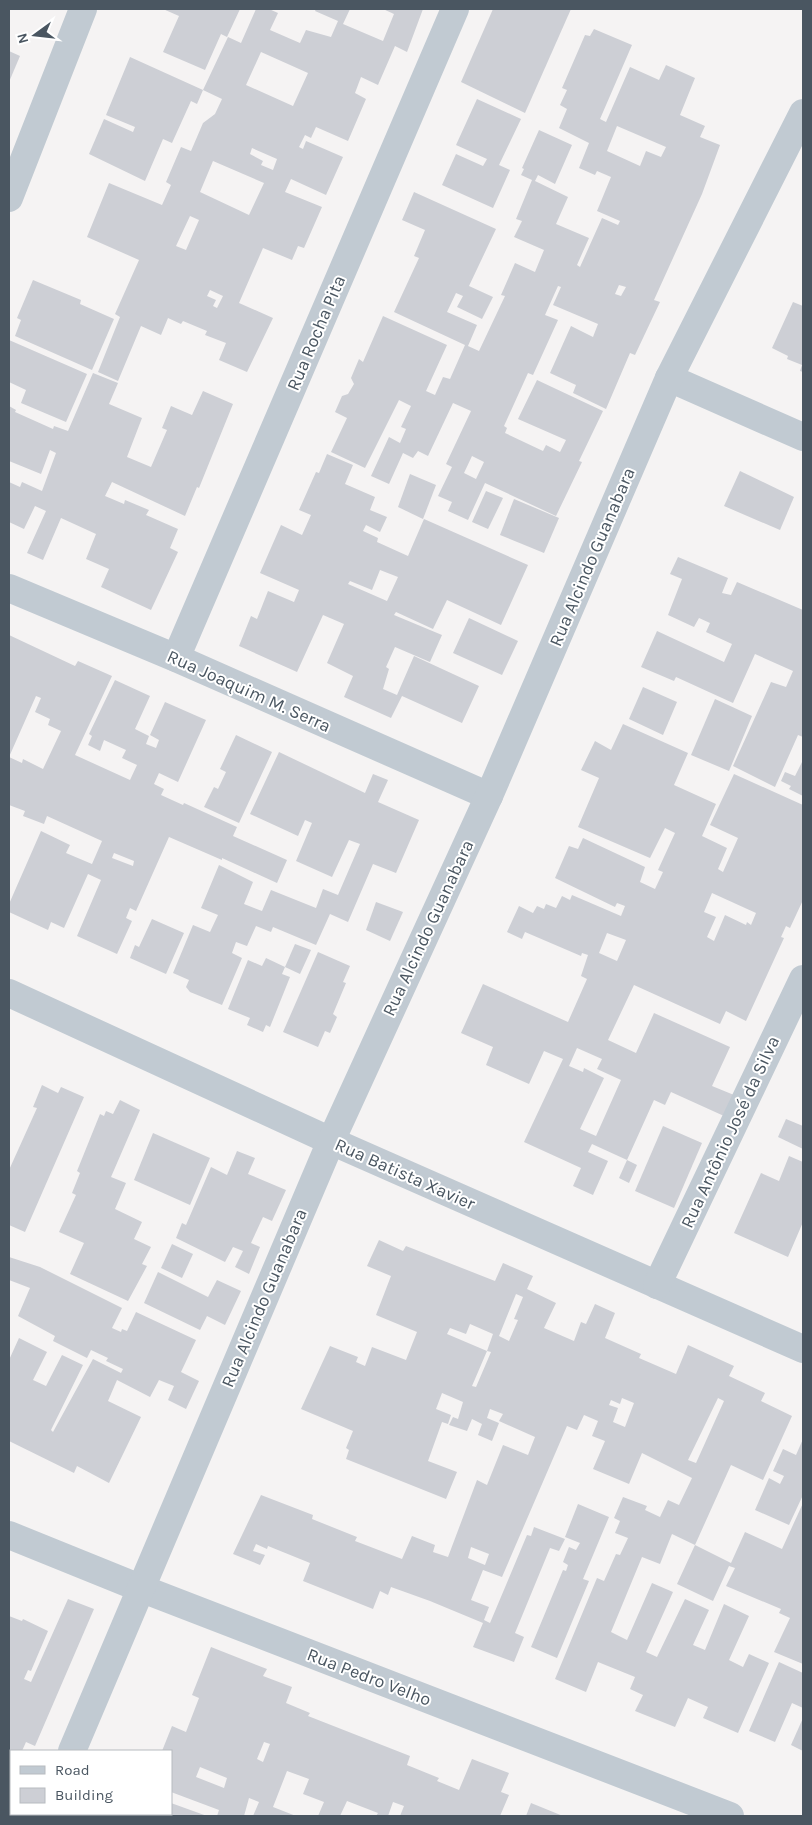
<svg xmlns="http://www.w3.org/2000/svg" width="812" height="1825" viewBox="0 0 812 1825" font-family="Karla,sans-serif">
  <style>
    .building { fill: #cdcfd5; fill-rule: evenodd }
    .lines { fill: none; stroke-linecap: round; stroke-linejoin: round }
    .minor { stroke: #c1cad2; stroke-width: 28 }
    .labels { text-anchor: middle; stroke-width: 4; stroke-linejoin: round; paint-order: stroke }
    .street-label { font-size: 18px; fill: #4a5661; stroke: #fff }
  </style>
  <rect width="100%" height="100%" fill="#f5f3f3"/>
  <g class="building">
    <path d="M163 9H240L227 37 221 34 205 70 163 52 179 16Z"/>
    <path d="M256 9H269L278 13 270 30 300 43 306 30 331 37 338 21 315 11 316 9H350L343 24 383 41 394 14 383 9H423L407 52 395 46 378 85 361 77 355 93 366 99 348 141 316 127 311 138 305 135 299 147 303 149 306 141 343 157 326 195 291 179 285 192 322 207 304 248 298 246 292 260 263 248 239 303 273 318 247 372 219 360 226 343 205 335 207 331 183 321 181 324 168 318 161 335 141 326 118 381 98 372 120 317 115 314 139 260 87 237 109 183 162 205 171 185 166 182 181 147 191 151 203 123 215 114 222 99 203 90 228 37 241 43ZM261 52 308 73 293 106 246 85ZM252 148 277 159 273 170 261 165 263 161 250 154ZM213 161 264 183 249 215 200 192ZM190 216 199 220 186 250 176 246ZM210 290 223 296 217 308 213 306 216 300 207 296Z"/>
    <path d="M493 9H571L525 113 461 82Z"/>
    <path d="M594 29 632 45 600 119 606 122 630 67 659 80 666 65 695 78 680 115 705 126 700 137 720 145 702 194 654 300 660 302 635 355 630 353 606 409 573 393 576 385 550 373 571 326 593 337 598 324 553 305 561 287 558 286 545 315 558 320 533 375 528 373 504 426 507 428 505 433 543 451 546 445 560 452 566 440 518 419 537 380 603 411 579 461 582 462 556 516 485 483 468 520 448 511 452 502 438 496 452 467 446 464 471 411 453 403 428 456 418 451 413 458 403 453 389 484 371 476 389 437 400 443 406 429 401 427 411 406 399 400 365 468 331 452 347 418 335 412 342 396 348 394 354 384 351 378 359 359 363 362 383 316 447 345 426 391 435 395 443 377 450 379 465 345 394 312 419 258 414 256 425 230 402 220 414 192 496 229 469 286 493 297 482 319 457 307 463 296 456 293 447 312 477 325 468 346 479 351 505 296 501 295 515 263 535 272 544 250 514 237 522 221 516 219 532 180 521 175 524 169 522 168 539 130 572 145 555 184 538 175 535 181 568 197 556 224 589 238 577 265 580 267 602 218 618 225 620 221 597 211 611 177 597 171 595 175 579 168 589 143 559 128 567 109 560 105 567 90 562 88 585 35 590 36ZM617 126 666 147 661 157 646 151 640 166 607 151ZM619 285 626 287 621 296 615 294ZM472 456 484 462 476 479 464 473Z"/>
    <path d="M9 51 20 56 9 82Z"/>
    <path d="M130 57 203 90 197 104 191 101 172 143 163 139 145 181 89 154 104 119 133 132 135 127 106 115Z"/>
    <path d="M477 99 521 119 499 165 510 170 493 208 442 185 456 154 483 166 487 159 456 145Z"/>
    <path d="M33 280 81 300 80 304 114 319 92 370 15 336 21 320 17 318Z"/>
    <path d="M793 302 803 306V372L800 371 802 365 787 359 788 356 772 348Z"/>
    <path d="M9 340 87 374 66 422 21 403 26 390 9 382Z"/>
    <path d="M93 373 118 383 109 404 142 418 127 457 151 467 167 430 162 428 171 406 192 415 203 391 233 404 199 488 197 487 185 516 112 482 105 496 124 504 125 500 149 510 146 515 178 529 170 548 178 552 151 610 101 587 109 569 86 559 96 534 61 518 43 560 27 553 46 511 35 506 24 529 9 522V482L20 487 22 482 42 491 56 453 50 450 41 474 9 461V406L16 410 15 412 53 429 54 426 68 431Z"/>
    <path d="M327 454 353 465 345 484 375 497 370 510 387 517 380 532 366 525 363 531 378 538 377 542 408 556 424 519 528 565 501 625 447 600 433 629 396 612 394 615 442 635 430 662 395 647 386 667 389 669 383 689 397 695 414 656 479 686 462 723 402 696 391 718 344 697 353 676 327 663 344 624 323 615 297 672 239 646 251 616 257 619 268 591 294 602 299 590 260 573 281 525 302 535 311 515 299 510 316 472 319 473ZM380 570 398 577 387 601 348 584 350 581 372 590Z"/>
    <path d="M740 471 794 497 780 530 724 506Z"/>
    <path d="M410 474 436 485 423 519 398 507Z"/>
    <path d="M486 491 503 498 488 529 472 522Z"/>
    <path d="M514 499 559 518 544 553 500 535Z"/>
    <path d="M678 557 728 578 722 593 731 595 737 582 803 610V737L798 735 775 787 733 766 771 682 786 687 793 671 755 654 733 703 676 677 674 681 641 667 657 631 724 662 732 644 706 632 710 623 699 618 694 627 668 615 682 579 670 574Z"/>
    <path d="M469 618 518 641 502 675 453 653Z"/>
    <path d="M9 635 75 666 78 661 112 676 75 755 130 780 137 765 122 758 126 750 104 740 100 751 88 745 92 736 89 734 115 680 150 696 135 729 149 736 146 744 156 748 159 740 150 735 165 702 206 720 178 782 159 773 154 784 164 789 161 795 183 805 184 803 237 827 233 836 287 860 277 883 222 858V860L169 837 136 911 130 908 126 918 132 921 117 954 77 936 101 880 88 874 64 928 51 922 48 930 9 912V904L41 831 70 845 66 853 92 864 102 841 47 816 44 824 23 816 25 811 9 805ZM36 696 41 698 35 712 50 719 48 725 61 731 43 769 23 759 22 763 9 757ZM114 853 134 861 133 866 112 858Z"/>
    <path d="M643 687 677 702 663 735 629 719Z"/>
    <path d="M715 699 752 716 729 771 691 755Z"/>
    <path d="M623 724 688 753 674 785 716 804 702 836 727 848 718 869 723 872 738 838 710 825 734 774 803 805V900L790 928 786 926 781 937 784 938 746 1021 726 1011 720 1024 634 985 608 1040 636 1053 654 1013 730 1047 712 1086 734 1095 724 1116 671 1092 665 1105 654 1100 627 1160 592 1144 588 1152 608 1161 593 1195 573 1186 581 1168 524 1142 563 1059 544 1051 529 1084 486 1065 493 1047 461 1033 483 984 568 1022 587 979 581 976 588 955 582 953 581 956 525 932 522 939 507 932 519 906 533 913 537 906 544 909 546 904 556 908 562 896 570 900 572 895 621 916 625 906 617 903 615 907 555 878 569 846 578 849 583 838 645 867 640 882 655 889 663 872 658 870 675 833 665 828 650 858 578 827 599 778 581 770 595 741 611 750ZM712 893 756 913 751 925 747 922 746 925 725 915 714 941 707 937 716 917 704 912ZM607 933 626 940 617 961 599 953ZM577 1048 602 1059 597 1069 621 1080 596 1136 580 1129 604 1078 584 1068 583 1072 569 1066Z"/>
    <path d="M236 735 272 752 239 823 204 807 214 787 218 789 226 772 220 769Z"/>
    <path d="M279 752 365 793 373 774 388 780 378 802 419 820 396 873 373 864 348 922 330 914 316 945 273 927 271 932 256 926 247 946 236 942 232 953 242 958 222 1005 190 992 186 987 189 980 173 973 193 925 210 932 218 915 201 908 219 865 253 882 244 904 262 911 271 890 316 908 323 889 338 895 360 844 349 840 332 877 296 861 312 823 305 820 298 836 250 814Z"/>
    <path d="M803 760V796L789 789 791 786 781 781 785 772 795 776Z"/>
    <path d="M376 902 403 912 390 941 366 930Z"/>
    <path d="M152 919 184 933 166 974 130 958 135 945 139 947Z"/>
    <path d="M295 944 311 950 300 974 285 967Z"/>
    <path d="M318 952 350 966 343 982 346 983 333 1014 337 1017 330 1033 325 1031 318 1047 283 1032Z"/>
    <path d="M266 958 285 967 282 974 290 977 270 1027 266 1025 263 1032 247 1025 250 1018 228 1009 248 960 262 966Z"/>
    <path d="M42 1085 58 1093 61 1087 84 1097 25 1232 9 1225V1170L37 1108 33 1107Z"/>
    <path d="M120 1100 140 1110 111 1177 126 1183 115 1209 142 1222 134 1239 151 1247 142 1264 147 1266 128 1301 70 1274 84 1243 59 1232 76 1195 72 1193 80 1173 77 1171 100 1114 104 1116 106 1111 113 1114Z"/>
    <path d="M786 1119 803 1126V1149L778 1137Z"/>
    <path d="M663 1126 702 1143 674 1208 635 1191Z"/>
    <path d="M153 1133 210 1158 190 1205 134 1180Z"/>
    <path d="M237 1151 255 1158 248 1174 286 1190 272 1221 263 1217 251 1243 260 1247 249 1274 235 1267 243 1251 233 1247 225 1262 176 1238 182 1223 186 1225 211 1167 227 1175Z"/>
    <path d="M789 1156 803 1162V1222L788 1257 734 1233 761 1173 779 1181Z"/>
    <path d="M627 1160 637 1165 629 1183 619 1178Z"/>
    <path d="M379 1240 403 1251 406 1246 495 1281 503 1263 533 1276 527 1289 556 1303 544 1328 574 1341 581 1322 586 1324 595 1304 615 1313 605 1338 641 1354 639 1358 676 1374 688 1345 734 1366 729 1376 765 1393 761 1401 792 1416 763 1480 731 1465 695 1545 672 1534 660 1564 642 1557 611 1632 627 1640 652 1583 673 1592 646 1652 657 1657 685 1599 709 1610 693 1645 705 1650 724 1604 749 1616 729 1660 743 1667 749 1654 769 1663 738 1733 703 1718 708 1707 688 1698 675 1727 635 1711 643 1695 630 1689 635 1677 598 1662 586 1692 555 1679 597 1578 604 1581 616 1554 620 1555 628 1538 615 1533 620 1521 614 1518 623 1497 647 1506 645 1510 660 1517 668 1500 679 1505 692 1478 642 1453 629 1484 593 1469 605 1441 592 1436 598 1421 584 1415 577 1430 567 1426 502 1577 483 1570 471 1600 489 1607 484 1620 490 1623 527 1535 531 1536 534 1527 565 1539 559 1551 550 1548 515 1633 524 1637 514 1662 473 1647 483 1623 430 1601 391 1587 388 1595 380 1591 373 1609 303 1581 310 1563 268 1546 267 1549 256 1544 253 1551 265 1555 260 1565 233 1554 261 1495 313 1515 312 1519 357 1537 355 1541 402 1559 412 1536 435 1545 433 1552 448 1557 477 1480 487 1485 503 1445 528 1455 535 1437 499 1421 503 1414 490 1409 487 1418 499 1423 492 1441 478 1435 482 1424 472 1419 467 1431 449 1425 453 1417 458 1419 463 1402 442 1393 436 1409 451 1415 448 1424 442 1422 428 1461 457 1472 446 1499 346 1459 349 1450 346 1448 353 1431 301 1409 330 1346 358 1357 356 1362 365 1366 372 1347 406 1360 417 1332 376 1315 391 1276 367 1266ZM516 1294 523 1297 514 1319 518 1320 509 1341 499 1336ZM470 1324 493 1334 487 1351 491 1352 476 1387 472 1386 487 1351 447 1334 450 1328 466 1334ZM622 1398 634 1403 625 1427 613 1422 618 1408 609 1405 611 1400 620 1404ZM718 1398 724 1401 696 1463 688 1460ZM471 1547 489 1554 485 1565 468 1558Z"/>
    <path d="M172 1244 193 1254 182 1278 161 1268Z"/>
    <path d="M9 1257 40 1267 122 1308 112 1328 121 1332 122 1329 127 1331 136 1312 196 1340 181 1372 199 1381 186 1409 168 1400 174 1386 159 1380 150 1397 117 1380 108 1401 141 1417 109 1483 77 1466 74 1473 9 1441V1360L19 1338 47 1352 33 1380 46 1386 62 1355 83 1365 51 1430 53 1432 93 1359 121 1373 123 1369 106 1361 108 1358 91 1350 87 1358 53 1341 55 1336 18 1316 30 1288 9 1280Z"/>
    <path d="M158 1272 208 1297 217 1280 241 1291 225 1325 207 1316 200 1330 144 1303Z"/>
    <path d="M803 1439V1495L789 1525 755 1510 769 1478 780 1484 784 1476 773 1471 783 1449 796 1455Z"/>
    <path d="M803 1503V1664L774 1652 790 1618 779 1613 781 1609 726 1586 735 1568 729 1566 713 1601 677 1584 695 1545 731 1563 745 1532 782 1549Z"/>
    <path d="M578 1504 609 1517 583 1579 589 1581 557 1658 531 1647 563 1570 566 1571 568 1565 563 1562 569 1547 576 1550 580 1543 565 1537Z"/>
    <path d="M68 1599 94 1609 35 1746 26 1742 22 1751H11V1761L9 1760V1616L22 1621 23 1619 48 1631 31 1671 28 1670 24 1679 31 1682Z"/>
    <path d="M211 1647 267 1669 263 1676 292 1687 286 1703 310 1713 308 1716 410 1756 407 1765 439 1778 437 1781 459 1790 472 1759 509 1773 501 1792 509 1795 500 1816H400L404 1806 393 1802 388 1816H376L378 1813 347 1801 340 1816H318L324 1802 303 1794 309 1779 287 1771 273 1807 296 1816H253L259 1802 249 1798 244 1816H217L219 1810 171 1792V1751H162L172 1726 186 1732 199 1698 192 1695ZM264 1742 270 1744 263 1762 257 1759ZM200 1767 227 1778 224 1788 196 1777Z"/>
    <path d="M779 1662 803 1673V1708L792 1703 775 1742 749 1731Z"/>
    <path d="M803 1718V1751L791 1745Z"/>
    <path d="M171 1803 207 1816H108L109 1814H171Z"/>
    <path d="M531 1803 563 1816H526Z"/>
  </g>
  <g class="lines">
    <g class="minor">
      <path d="M9 198 83 9"/>
      <path d="M669 378 803 437"/>
      <path d="M9 588 176 658 489 796"/>
      <path d="M176 658 455 9"/>
      <path d="M9 993 331 1141 803 1349"/>
      <path d="M657 1285 803 979"/>
      <path d="M9 1535 140 1588 730 1816"/>
      <path d="M72 1751 331 1141 489 796 669 378 803 113"/>
      <path d="M45 1816 46 1814"/>
    </g>
  </g>
  <g class="labels">
    <g class="street-label">
      <text transform="translate(316 333) rotate(-67)" y="6">Rua Rocha Pita</text>
      <text transform="translate(592 557) rotate(-67)" y="6">Rua Alcindo Guanabara</text>
      <text transform="translate(249 691) rotate(24)" y="6">Rua Joaquim M. Serra</text>
      <text transform="translate(428 928) rotate(-65)" y="6">Rua Alcindo Guanabara</text>
      <text transform="translate(730 1132) rotate(-65)" y="6">Rua Antônio José da Silva</text>
      <text transform="translate(405 1174) rotate(24)" y="6">Rua Batista Xavier</text>
      <text transform="translate(264 1298) rotate(-67)" y="6">Rua Alcindo Guanabara</text>
      <text transform="translate(369 1677) rotate(21)" y="6">Rua Pedro Velho</text>
    </g>
  </g>
  <rect width="812" height="1825" fill="none" stroke="#4a5661" stroke-width="20"/>
  <rect x="10" y="1750" width="162" height="65" fill="#ffffff" stroke="#b7bbc0"/>
  <rect x="20" y="1766" width="25" height="8" fill="#c1cad2" stroke="#b7bbc0"/>
  <text x="55" y="1775" font-size="15" fill="#4a5661">Road</text>
  <rect x="20" y="1788" width="25" height="15" fill="#cdcfd5" stroke="#b7bbc0"/>
  <text x="55" y="1800" font-size="15" fill="#4a5661">Building</text>
  <g transform="translate(35 35) rotate(255)" stroke="#ffffff" stroke-width="4" paint-order="stroke">
  <path d="M0-4L9 19L0 12L-9 19Z" fill="#4a5661"/>
  <text y="-8" font-size="14" font-weight="bold" text-anchor="middle" fill="#4a5661">N</text>
  </g>
</svg>
